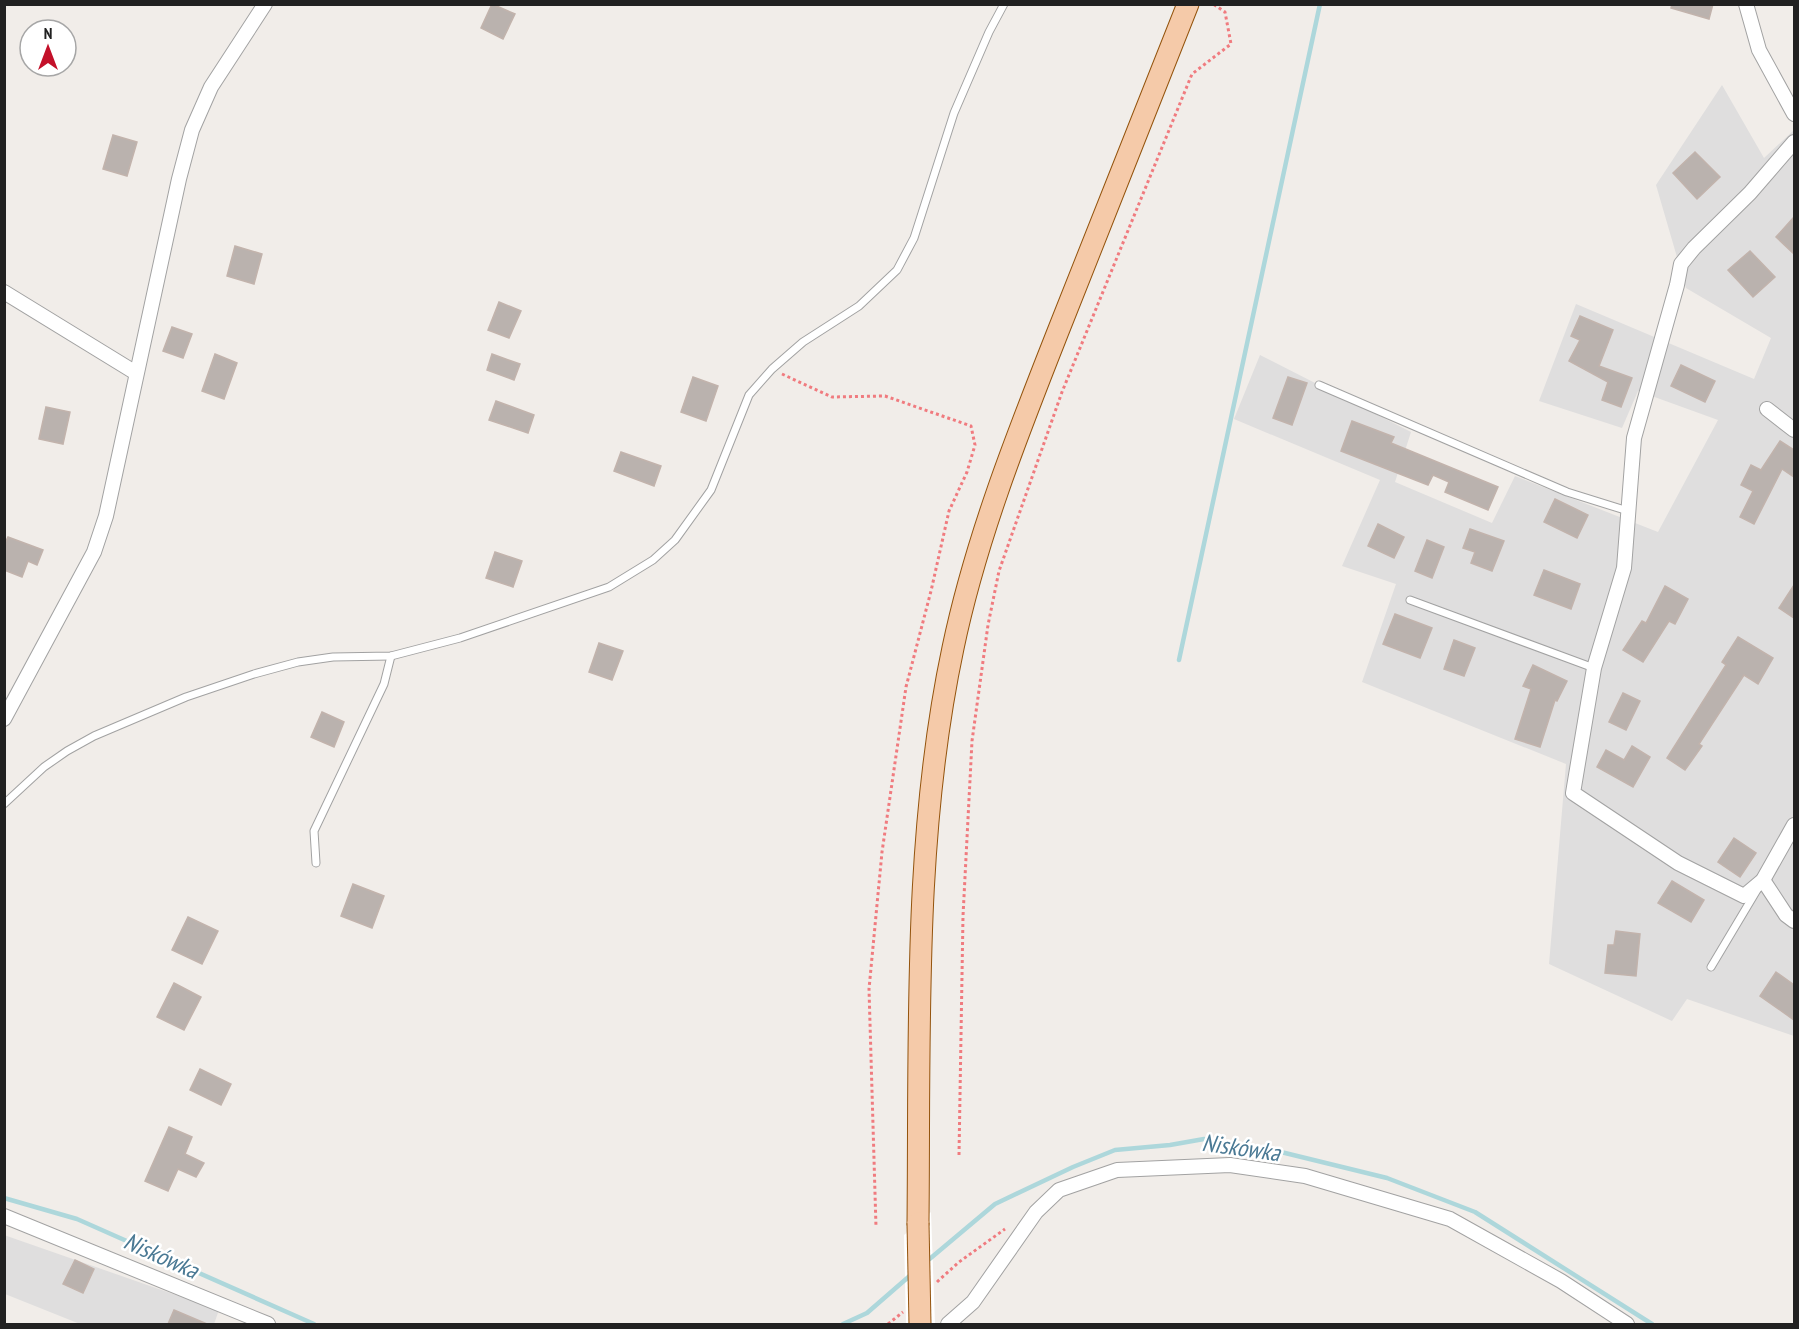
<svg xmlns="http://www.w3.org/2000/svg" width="1799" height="1329" viewBox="0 0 1799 1329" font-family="'PT Sans Narrow',sans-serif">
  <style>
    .residential { fill: #dfdede }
    .pier { fill: #fff }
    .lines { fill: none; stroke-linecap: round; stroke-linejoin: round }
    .stream { stroke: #add7db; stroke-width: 4.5 }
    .building { fill: #bab2ae; stroke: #c2b3ac; stroke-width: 1.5 }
    .service-casing { stroke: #a2a2a2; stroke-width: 9 }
    .minor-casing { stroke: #a2a2a2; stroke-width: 16 }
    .primary-casing { stroke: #93530c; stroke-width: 23 }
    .path { stroke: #f07b7f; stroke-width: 3; stroke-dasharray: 3 3; stroke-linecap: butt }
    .service { stroke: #fff; stroke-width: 7 }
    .minor { stroke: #fff; stroke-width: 14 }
    .primary { stroke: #f5caa9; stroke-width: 21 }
    .primary-bridge-casing { stroke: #93530c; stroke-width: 23; stroke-linecap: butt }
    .primary-bridge { stroke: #f5caa9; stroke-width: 21 }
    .labels { text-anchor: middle; stroke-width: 5; stroke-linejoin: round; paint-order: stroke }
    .water-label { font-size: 24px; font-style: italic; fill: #4a7994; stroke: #fff }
  </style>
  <rect width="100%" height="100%" fill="#f1ede9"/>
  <g class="residential">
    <path d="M1722 85 1764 158 1794 130V1036L1687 999 1672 1021 1549 964 1566 764 1362 682 1396 584 1342 566 1380 480 1234 419 1260 355 1411 432 1395 482 1492 523 1515 476 1658 532 1718 420 1638 391 1622 428 1539 401 1576 304 1754 379 1771 338 1686 288 1656 185Z"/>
    <path d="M4 1235 219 1310 214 1324H80L5 1294Z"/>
  </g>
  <path class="pier" d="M931 1212 935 1324H906L904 1235Z"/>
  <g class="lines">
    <g class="stream">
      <path d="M1179 660 1320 4"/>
      <path d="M4 1198 77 1219 314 1324"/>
      <path d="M926 1262 995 1204 1073 1167 1115 1150 1170 1145 1204 1139 1281 1152 1387 1178 1475 1212 1652 1324"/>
      <path d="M843 1324 867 1313 913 1273"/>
    </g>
  </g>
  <g class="building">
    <path d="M492 4 515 14 503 39 481 28Z"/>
    <path d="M1672 4H1713L1709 19 1671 8Z"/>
    <path d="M113 135 137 142 127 176 103 169Z"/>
    <path d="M1695 152 1720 177 1697 199 1673 173Z"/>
    <path d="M1794 217V254L1776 237Z"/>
    <path d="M235 246 262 254 254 284 227 276Z"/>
    <path d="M1750 251 1775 277 1753 297 1728 270Z"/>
    <path d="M499 302 521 311 509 338 488 330Z"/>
    <path d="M1580 316 1613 330 1599 366 1632 378 1621 407 1602 400 1608 382 1569 361 1580 340 1571 336Z"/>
    <path d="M172 327 192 334 183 358 163 351Z"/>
    <path d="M215 354 237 363 224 399 202 391Z"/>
    <path d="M492 354 520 364 514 380 487 370Z"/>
    <path d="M1681 365 1715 381 1705 402 1671 386Z"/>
    <path d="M693 377 718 386 706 421 681 412Z"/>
    <path d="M1288 377 1307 383 1292 425 1273 418Z"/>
    <path d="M496 401 534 415 528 433 489 420Z"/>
    <path d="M46 407 70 412 63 444 39 439Z"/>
    <path d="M1352 421 1394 437 1391 443 1498 487 1488 510 1445 492 1449 482 1433 475 1428 485 1341 451Z"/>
    <path d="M1780 441 1794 450V477L1782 469 1754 524 1740 517 1753 491 1741 485 1751 465 1761 470Z"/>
    <path d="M621 452 661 466 654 486 614 471Z"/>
    <path d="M1555 499 1588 515 1577 538 1544 522Z"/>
    <path d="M1378 524 1404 537 1394 558 1368 546Z"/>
    <path d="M1470 529 1504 541 1492 571 1471 563 1475 552 1463 548Z"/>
    <path d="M8 537 43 550 37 565 28 561 22 577 4 570V545Z"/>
    <path d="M1427 540 1444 547 1432 578 1415 571Z"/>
    <path d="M495 552 522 561 513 587 486 578Z"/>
    <path d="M1544 570 1580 584 1571 609 1534 595Z"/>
    <path d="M1794 585V618L1779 608Z"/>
    <path d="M1665 586 1688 599 1675 624 1669 621 1643 662 1623 650 1642 621 1646 623Z"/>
    <path d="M1395 614 1432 628 1420 658 1383 644Z"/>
    <path d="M1738 637 1773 658 1758 684 1744 675 1699 744 1702 746 1685 770 1667 758 1726 665 1722 662Z"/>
    <path d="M1454 640 1475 648 1464 676 1444 669Z"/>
    <path d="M599 643 623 651 612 680 589 672Z"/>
    <path d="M1533 665 1567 681 1557 701 1555 700 1540 747 1515 739 1531 689 1523 686Z"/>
    <path d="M1623 693 1640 701 1626 730 1609 722Z"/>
    <path d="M322 712 344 722 334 747 311 737Z"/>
    <path d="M1632 746 1650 757 1633 787 1597 767 1606 750 1624 760Z"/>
    <path d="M1734 838 1756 853 1740 877 1718 862Z"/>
    <path d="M1672 881 1704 900 1691 922 1658 903Z"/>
    <path d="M353 884 384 896 372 928 341 916Z"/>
    <path d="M188 917 218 931 202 964 172 950Z"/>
    <path d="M1616 931 1640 934 1636 976 1605 973 1608 945H1614Z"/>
    <path d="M1776 972 1794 985V1020L1760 996Z"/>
    <path d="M174 983 201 997 184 1030 157 1017Z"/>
    <path d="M200 1069 231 1084 221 1105 190 1090Z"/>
    <path d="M169 1127 192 1137 185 1154 204 1163 196 1177 178 1169 168 1191 145 1181Z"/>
    <path d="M75 1260 94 1269 83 1293 63 1284Z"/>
    <path d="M174 1310 207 1324H168Z"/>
  </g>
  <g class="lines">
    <g class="service-casing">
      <g id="service">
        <path d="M1319 385 1567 492 1628 511"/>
        <path d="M1410 600 1594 668"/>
        <path d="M4 804 44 767 67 751 94 736 186 697 254 674 298 662 333 657 391 656 460 638 609 587 653 560 675 540 711 490 749 395 772 369 803 342 859 306 897 270 914 238 954 113 989 32 1004 4"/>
        <path d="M316 863 314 831 384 684 391 656"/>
        <path d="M1711 967 1757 890"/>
      </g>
    </g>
    <g class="minor-casing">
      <g id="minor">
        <path d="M1746 4 1759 50 1794 114"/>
        <path d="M1794 142 1750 193 1694 248 1681 264 1677 285 1634 438 1624 568 1594 668 1573 793 1678 863 1744 896 1763 880 1794 825"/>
        <path d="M4 292 136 373"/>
        <path d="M1767 409 1794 430"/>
        <path d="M4 719 94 552 106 516 179 179 192 130 211 87 265 4"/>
        <path d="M1763 880 1786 915 1794 921"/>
        <path d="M4 1216 268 1324"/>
        <path d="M948 1324 973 1302 1036 1212 1059 1190 1117 1170 1230 1165 1305 1176 1450 1219 1561 1281 1627 1324"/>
      </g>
    </g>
    <g class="primary-casing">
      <path id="primary" d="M918 1223C920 1032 913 836 953 648 976 538 1018 433 1059 329 1102 221 1145 112 1188 4"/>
    </g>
    <g class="path">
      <path d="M782 374 832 397 885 396 971 426 975 445 967 472 949 511 931 591 906 687 882 852 869 989 876 1227"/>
      <path d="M959 1155 963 916 972 741 988 625 999 571 1062 392 1192 74 1231 44 1225 12 1213 4"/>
      <path d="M937 1282 959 1262 1005 1229"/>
      <path d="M888 1324 903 1312"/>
    </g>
    <use href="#service" class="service"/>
    <use href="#minor" class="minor"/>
    <use href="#primary" class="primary"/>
    <g class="primary-bridge-casing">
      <path id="primary-bridge" d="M918 1223 920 1324"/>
    </g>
    <use href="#primary-bridge" class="primary-bridge"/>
  </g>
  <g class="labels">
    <g class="water-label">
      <text transform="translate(1241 1148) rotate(8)" y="8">Niskówka</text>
      <text transform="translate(161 1256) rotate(24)" y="8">Niskówka</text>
    </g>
  </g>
  <rect width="1799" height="1329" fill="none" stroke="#212121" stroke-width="12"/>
  <g transform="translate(48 48)"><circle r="28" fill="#ffffff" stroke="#a6a6a6" stroke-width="1.5"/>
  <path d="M0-4.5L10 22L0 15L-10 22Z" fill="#c31029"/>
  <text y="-9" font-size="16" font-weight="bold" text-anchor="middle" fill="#212121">N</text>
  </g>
</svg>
